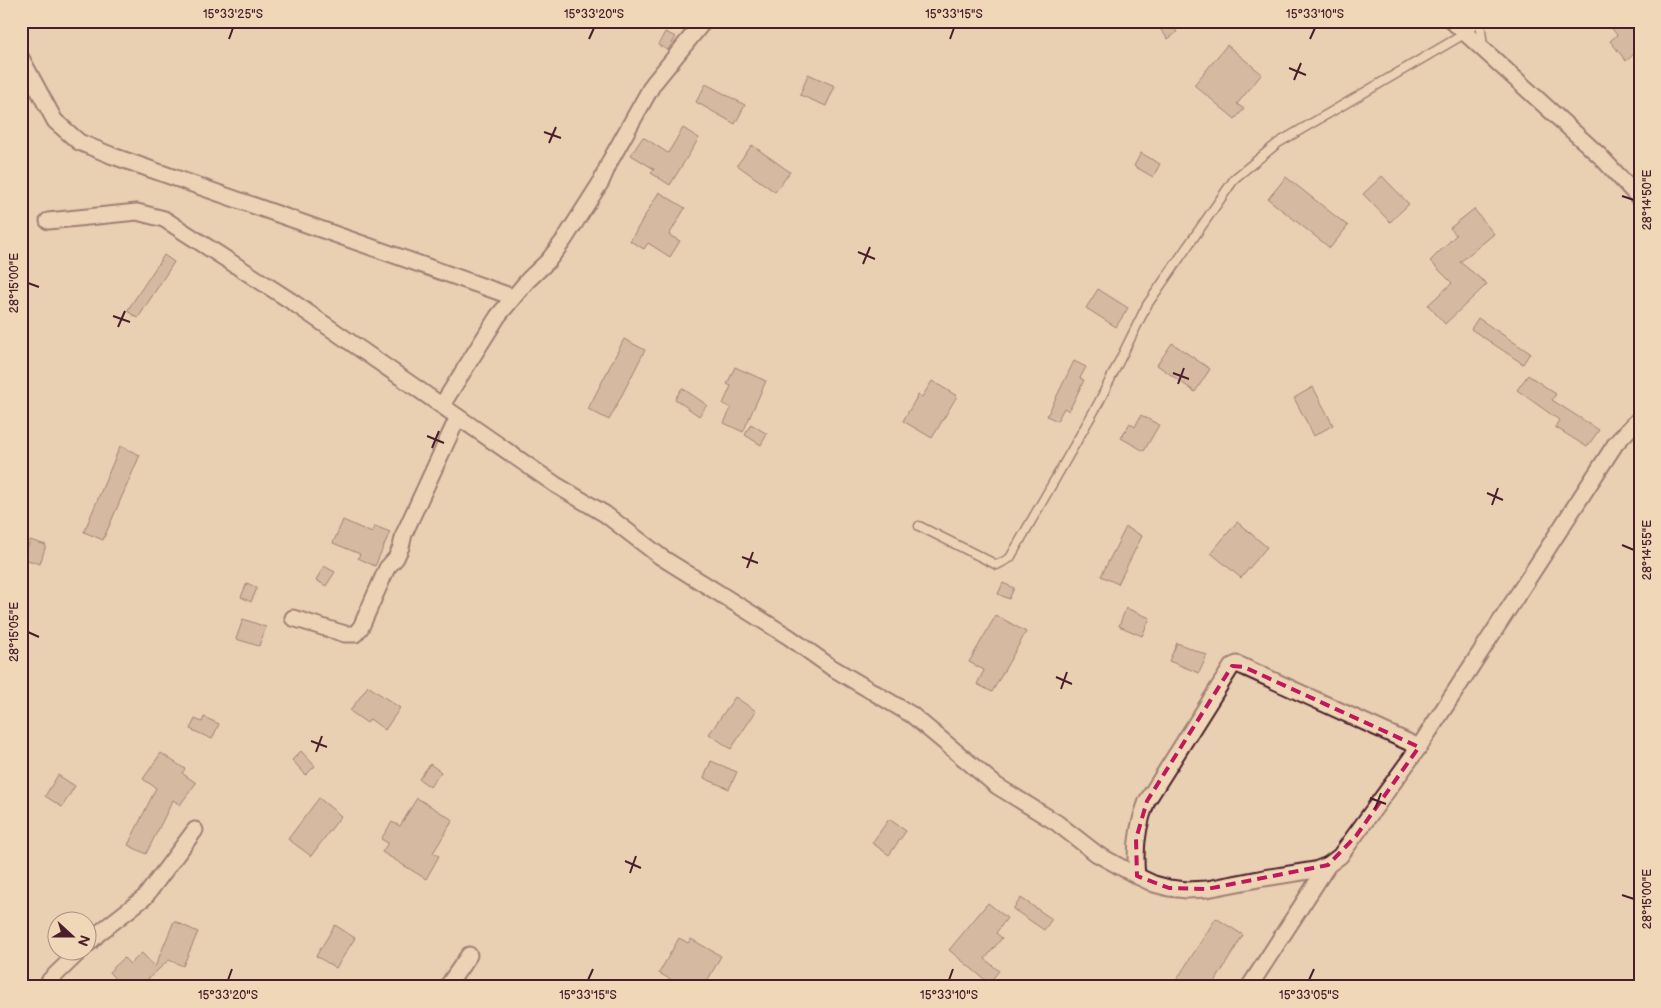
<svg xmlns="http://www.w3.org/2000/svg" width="1661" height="1008" viewBox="0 0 1661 1008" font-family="'Balsamiq Sans',sans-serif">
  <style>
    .building { fill: #bd9e8d; stroke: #4a1f2b }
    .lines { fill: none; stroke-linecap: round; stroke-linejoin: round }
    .lane-casing { stroke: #4a1f2b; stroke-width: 11 }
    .street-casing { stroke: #4a1f2b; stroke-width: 19 }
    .lane { stroke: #f0d7b8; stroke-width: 8 }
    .street { stroke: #f0d7b8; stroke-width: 15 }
    .marked { fill: none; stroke: #c2185b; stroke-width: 4; stroke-dasharray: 10 6; stroke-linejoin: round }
    .ticks { fill: none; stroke: #4a1f2b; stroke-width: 2 }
    .neatline { fill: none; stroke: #4a1f2b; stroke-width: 2 }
    .ticks-label { font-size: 12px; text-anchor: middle; fill: #4a1f2b }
  </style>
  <rect width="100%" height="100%" fill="#e9d0b2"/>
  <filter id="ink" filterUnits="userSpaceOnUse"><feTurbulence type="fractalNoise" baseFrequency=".02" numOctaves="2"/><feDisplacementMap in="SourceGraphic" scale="10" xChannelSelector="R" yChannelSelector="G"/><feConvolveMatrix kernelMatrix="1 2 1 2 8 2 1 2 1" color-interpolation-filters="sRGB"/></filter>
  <g filter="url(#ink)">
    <g class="building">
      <path d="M1606 21H1629L1640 35V49L1626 61 1610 41 1617 35Z"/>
      <path d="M1169 22 1177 32 1168 39 1160 29Z"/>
      <path d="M665 32 676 37 668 50 658 45Z"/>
      <path d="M1227 45 1262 74 1237 104 1244 109 1235 119 1194 85Z"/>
      <path d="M808 74 835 86 826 106 800 95Z"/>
      <path d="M706 84 745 105 735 124 696 102Z"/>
      <path d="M683 128 699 138 670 185 651 173 654 169 631 155 643 137 668 153Z"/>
      <path d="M752 145 790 172 775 192 737 165Z"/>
      <path d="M1141 153 1160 164 1153 177 1134 166Z"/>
      <path d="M1382 176 1409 204 1390 222 1363 194Z"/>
      <path d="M1286 177 1348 226 1330 248 1268 199Z"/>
      <path d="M659 192 685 208 669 235 680 241 670 257 648 243 644 249 630 241Z"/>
      <path d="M1474 209 1494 234 1460 262 1487 284 1445 324 1428 305 1452 283 1430 261 1456 235 1450 228Z"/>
      <path d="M164 255 174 262 138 318 127 311Z"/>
      <path d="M1098 289 1128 308 1116 327 1086 308Z"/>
      <path d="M1478 318 1530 353 1523 364 1471 329Z"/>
      <path d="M624 339 645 350 609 420 588 409Z"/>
      <path d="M1172 343 1210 369 1195 392 1157 365Z"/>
      <path d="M1074 361 1086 367 1080 378 1084 380 1069 411 1064 408 1057 421 1047 416Z"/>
      <path d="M735 367 766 381 743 432 724 423 731 408 723 404 731 386 727 384Z"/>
      <path d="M1528 375 1556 394 1552 400 1599 430 1587 447 1555 427 1559 420 1517 390Z"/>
      <path d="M932 381 957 396 932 438 903 421 918 395 922 397Z"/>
      <path d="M1313 387 1333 425 1314 436 1294 398Z"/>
      <path d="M682 388 707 405 699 416 675 399Z"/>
      <path d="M1141 415 1159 425 1144 451 1121 438 1130 423 1135 427Z"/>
      <path d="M751 424 767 434 761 445 745 435Z"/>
      <path d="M120 446 140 455 103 540 84 532Z"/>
      <path d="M343 520 372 533 375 526 390 532 375 566 358 558 360 554 333 543Z"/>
      <path d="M1237 522 1267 547 1241 578 1211 553Z"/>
      <path d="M1126 527 1142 536 1118 584 1101 576Z"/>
      <path d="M30 540 46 545 40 564 24 559Z"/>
      <path d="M324 566 335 572 326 586 316 580Z"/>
      <path d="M247 583 257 588 251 602 241 597Z"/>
      <path d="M1003 583 1014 588 1009 599 998 594Z"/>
      <path d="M1126 608 1150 618 1142 636 1119 626Z"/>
      <path d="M996 615 1026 632 992 692 977 684 984 670 969 662Z"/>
      <path d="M243 619 266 627 259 646 236 639Z"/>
      <path d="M1177 643 1207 655 1199 673 1169 661Z"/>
      <path d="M368 686 400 708 385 730 370 719 367 723 350 711Z"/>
      <path d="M735 697 756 711 731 749 709 734Z"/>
      <path d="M204 717 219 724 212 739 190 729 195 719 202 722Z"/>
      <path d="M301 751 315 766 306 775 292 760Z"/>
      <path d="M161 753 185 769 182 773 196 783 180 805 173 800 146 854 128 845 156 788 143 779Z"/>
      <path d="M711 761 737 772 729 789 704 778Z"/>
      <path d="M430 764 441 772 430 787 419 779Z"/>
      <path d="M58 775 75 786 62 807 45 796Z"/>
      <path d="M319 798 341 816 311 856 288 839Z"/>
      <path d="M417 798 453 820 433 853 439 856 426 879 382 852 388 843 381 839 392 822 400 826Z"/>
      <path d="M889 819 906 831 889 855 872 843Z"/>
      <path d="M1021 898 1052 919 1044 930 1013 909Z"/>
      <path d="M988 903 1007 918 996 933 1002 938 985 959 999 971 989 983 949 950Z"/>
      <path d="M1216 918 1243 935 1212 987H1172Z"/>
      <path d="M174 921 198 932 183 966 169 960 139 987H122L109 972 124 958 130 964 142 953 155 967Z"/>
      <path d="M335 925 355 938 336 968 316 956Z"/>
      <path d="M679 938 688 943 691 939 721 956 704 987H684L659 973Z"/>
    </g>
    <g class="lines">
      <g class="lane-casing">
        <g id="lane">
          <path d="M1480 21 1483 47"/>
          <path d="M919 526 997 565 1010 558 1098 404 1147 305 1235 178 1278 143 1466 33 1478 21"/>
        </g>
      </g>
      <g class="street-casing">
        <g id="street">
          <path d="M1452 21 1600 156 1640 199"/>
          <path d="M21 58 55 121 79 142 113 156 513 297"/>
          <path d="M48 221 137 212 164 219 291 301 556 485 605 514 661 557 789 637 831 667 912 715 997 786 1057 823 1097 854 1137 876 1154 884 1169 888 1187 890 1207 889 1264 878 1315 870 1328 865 1340 856 1419 747 1616 443 1640 418"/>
          <path d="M442 405 498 316 528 280 548 261 564 240 601 182 610 161 653 84 704 21"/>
          <path d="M293 618 345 634H355L361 627 387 568 396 558 401 547 404 534 458 417"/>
          <path d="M1137 876C1134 849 1137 826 1147 801L1232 666 1237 664 1244 667 1419 747"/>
          <path d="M88 944 99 933 145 897 195 830"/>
          <path d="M46 987 50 980 81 950"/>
          <path d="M447 987 469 955"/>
          <path d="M1249 987 1328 865"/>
        </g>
      </g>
      <use href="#lane" class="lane"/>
      <use href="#street" class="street"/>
    </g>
  </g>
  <path d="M0 0H1661V1008H0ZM1232 666 1244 667 1419 747 1356 836 1328 865 1207 889 1169 888 1137 876 1136 839 1147 801Z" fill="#e9d0b2" fill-opacity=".55" fill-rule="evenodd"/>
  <path class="marked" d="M1232 666 1244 667 1419 747 1356 836 1328 865 1207 889 1169 888 1137 876 1136 839 1147 801Z"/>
  <path class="ticks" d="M229 39 233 28M589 39 594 28M950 39 954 28M1310 39 1315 28M1289 68 1306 75M1294 80 1301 63M544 132 561 138M549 143 556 127M1622 196 1634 200M858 252 875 259M863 264 870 247M28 283 39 287M113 316 130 322M118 327 125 311M1173 373 1189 379M1178 384 1184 368M427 436 444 443M432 448 439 431M1487 493 1503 500M1492 505 1498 488M1622 545 1634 550M742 557 758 563M747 568 753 552M28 632 39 637M1056 677 1072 684M1061 689 1067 672M311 741 327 747M316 752 322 736M1370 798 1386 804M1375 809 1381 793M625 861 641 868M630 873 636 856M1622 895 1634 899M228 980 232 969M588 980 593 969M949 980 953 969M1309 980 1314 969"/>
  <rect width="1661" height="1008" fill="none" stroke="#f0d7b8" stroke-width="55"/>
  <g transform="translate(72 936) rotate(111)"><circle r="24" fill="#f0d7b8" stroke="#ae8d80"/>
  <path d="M0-4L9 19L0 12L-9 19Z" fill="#4a1f2b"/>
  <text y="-8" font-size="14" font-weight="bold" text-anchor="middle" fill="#4a1f2b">N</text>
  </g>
  <rect x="28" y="28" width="1606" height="952" class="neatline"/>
  <g class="ticks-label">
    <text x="233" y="18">15°33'25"S</text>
    <text x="594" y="18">15°33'20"S</text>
    <text x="954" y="18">15°33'15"S</text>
    <text x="1315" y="18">15°33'10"S</text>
    <text transform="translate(1647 200) rotate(-90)" y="4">28°14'50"E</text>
    <text transform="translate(14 283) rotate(-90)" y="4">28°15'00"E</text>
    <text transform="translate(1647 550) rotate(-90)" y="4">28°14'55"E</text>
    <text transform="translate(14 632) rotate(-90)" y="4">28°15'05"E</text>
    <text transform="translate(1647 899) rotate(-90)" y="4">28°15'00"E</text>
    <text x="228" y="999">15°33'20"S</text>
    <text x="588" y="999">15°33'15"S</text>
    <text x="949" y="999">15°33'10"S</text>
    <text x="1309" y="999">15°33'05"S</text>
  </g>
</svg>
